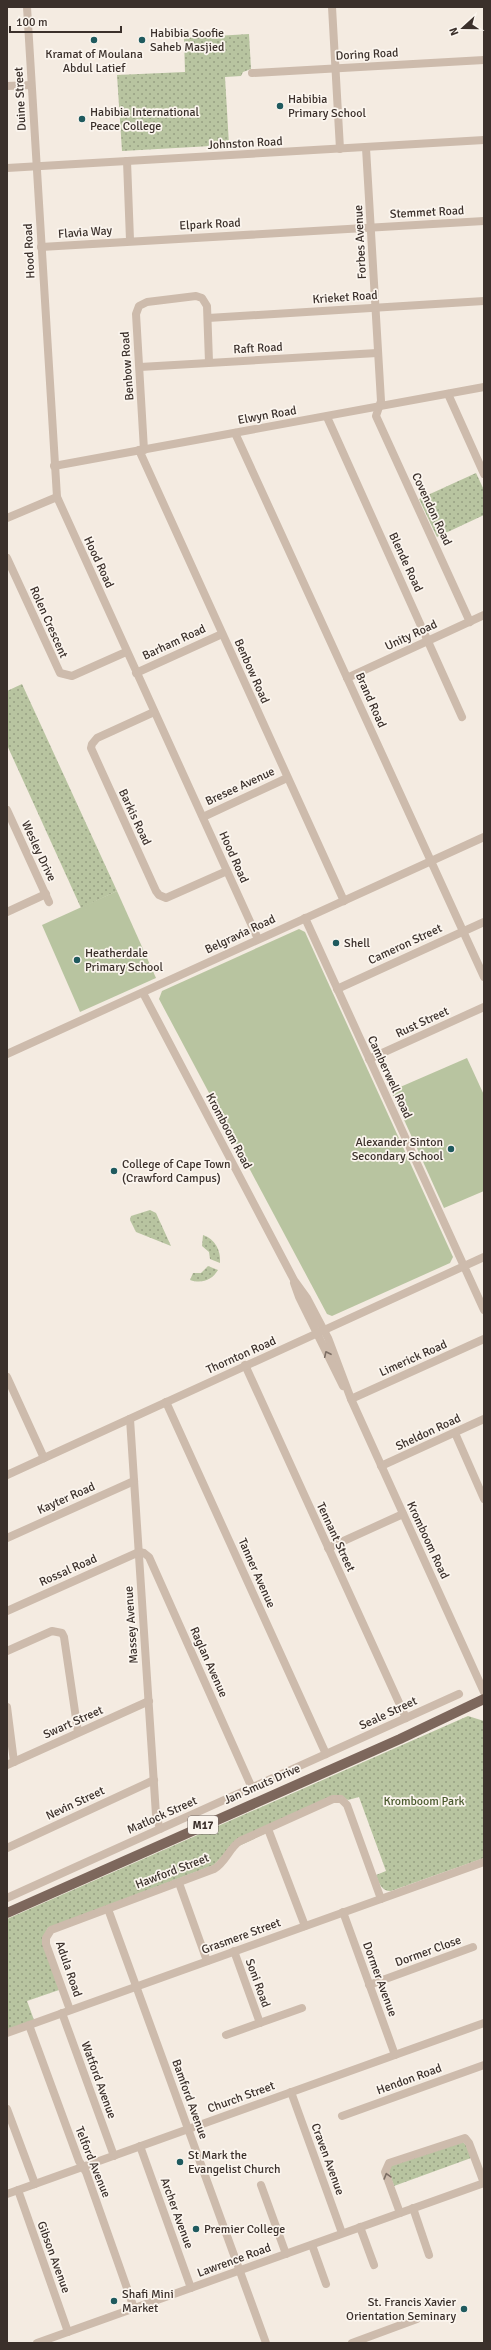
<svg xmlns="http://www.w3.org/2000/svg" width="491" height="2350" viewBox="0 0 491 2350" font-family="Signika,sans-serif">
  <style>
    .green { fill: url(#green-dots) }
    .pitch { fill: #b8c4a0 }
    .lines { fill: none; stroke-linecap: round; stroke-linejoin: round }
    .minor { stroke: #cdbbac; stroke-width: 8 }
    .major { stroke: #7d675c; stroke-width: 10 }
    .oneway { stroke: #7d6f65 }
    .poi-dot { fill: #1f5a5e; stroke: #fbf5ee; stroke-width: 1.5 }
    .labels { text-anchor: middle; stroke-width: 3.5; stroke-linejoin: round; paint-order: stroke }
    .shield { fill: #fbf5ee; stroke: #756b66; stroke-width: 1 }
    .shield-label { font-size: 11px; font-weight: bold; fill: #3b302b }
    .poi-label { font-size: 12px; fill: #3b302b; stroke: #fbf5ee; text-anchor: start }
    .street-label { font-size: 12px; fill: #3b302b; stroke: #fbf5ee }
    .park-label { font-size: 12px; fill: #4a5a2e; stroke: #fbf5ee }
  </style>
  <defs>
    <pattern id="green-dots" width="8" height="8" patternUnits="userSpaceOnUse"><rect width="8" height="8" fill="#b8c4a0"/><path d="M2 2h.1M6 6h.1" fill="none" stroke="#97a083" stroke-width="1.8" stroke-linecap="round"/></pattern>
  </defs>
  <rect width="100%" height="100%" fill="#f4ebe1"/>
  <g class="green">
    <path d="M249 34 251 69 243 72 241 76 225 77 229 145 122 151 117 75 185 72 184 38Z"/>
    <path d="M476 473 484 490V515L437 537 419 499Z"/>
    <path d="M22 684 117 891 81 908 7 745V691Z"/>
    <path d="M150 1210 156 1213 171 1246 136 1232 130 1220 131 1216Z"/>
    <path d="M203 1235C215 1239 221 1250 220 1263L210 1259 209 1252 202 1246Z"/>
    <path d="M208 1266 218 1270C212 1280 202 1284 190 1280L193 1273H201Z"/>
    <path d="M468 1716 484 1721V1858L391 1891C381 1891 379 1883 376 1875L386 1871 359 1797 348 1800 343 1797 226 1852 214 1865 48 1928 42 1939 59 1990 27 2001 34 2020 7 2030V1919Z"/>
    <path d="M462 2141 466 2145 471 2158 394 2186 389 2172 391 2166Z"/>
  </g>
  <g class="pitch">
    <path d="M117 891 156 978 80 1012 42 925Z"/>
    <path d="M299 929 305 932 453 1257 450 1263 332 1316 327 1314 159 999 162 991Z"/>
    <path d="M467 1058 484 1095V1191L444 1208 391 1091Z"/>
  </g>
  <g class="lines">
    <g class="minor">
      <path d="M27 7 57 497 258 939"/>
      <path d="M332 7 340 149"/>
      <path d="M252 73 484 60"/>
      <path d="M7 86 31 85"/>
      <path d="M366 148 381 401 376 416 470 622"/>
      <path d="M127 161 130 240"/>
      <path d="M7 168 484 140"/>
      <path d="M41 247 484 221"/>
      <path d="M208 318 484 301"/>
      <path d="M140 367 377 353"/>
      <path d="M448 394 484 474"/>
      <path d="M327 417 462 717"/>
      <path d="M235 433 484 977"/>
      <path d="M139 450 344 901"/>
      <path d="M144 450 136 314 139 306 147 302 196 296 202 298 207 306 209 362"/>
      <path d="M54 466 484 387"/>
      <path d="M7 518 57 497"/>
      <path d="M7 558 60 673 72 676 126 652"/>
      <path d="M136 673 222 634"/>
      <path d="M347 678 484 615"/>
      <path d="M154 712 97 738 92 744 91 748 156 891 159 895 166 898 227 871"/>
      <path d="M7 810 49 902"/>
      <path d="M203 817 287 778"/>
      <path d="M7 912 46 894"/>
      <path d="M305 918 484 1310"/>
      <path d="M337 989 484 922"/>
      <path d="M143 993 294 1280 307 1298 328 1338 351 1399 484 1692"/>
      <path d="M7 1054 484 837"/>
      <path d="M369 1059 484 1007"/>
      <path d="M294 1283 299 1297 343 1386"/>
      <path d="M245 1365 406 1718"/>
      <path d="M7 1377 44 1458"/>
      <path d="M351 1399 484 1339"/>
      <path d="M166 1402 326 1754"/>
      <path d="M130 1419 156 1815 160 1829"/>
      <path d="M455 1433 484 1499"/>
      <path d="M381 1466 484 1419"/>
      <path d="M7 1475 484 1257"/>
      <path d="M7 1538 134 1481"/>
      <path d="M328 1548 403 1514"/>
      <path d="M7 1611 139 1552 144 1553 149 1557 252 1788"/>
      <path d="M7 1651 52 1631 62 1633 64 1637 78 1732"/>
      <path d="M7 1707 14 1762"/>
      <path d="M7 1765 149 1701"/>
      <path d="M268 1829 305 1926"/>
      <path d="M7 1848 154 1780"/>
      <path d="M179 1883 207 1961"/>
      <path d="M7 1898 459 1694"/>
      <path d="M108 1909 266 2343"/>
      <path d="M343 1912 395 2055"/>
      <path d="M234 1951 260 2023"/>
      <path d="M369 1985 473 1947"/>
      <path d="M70 2010 46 1944V1938L51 1930 214 1869C226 1862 229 1848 240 1841L333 1799H341L347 1805 381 1899"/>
      <path d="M62 2013 114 2156"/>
      <path d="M29 2025 79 2161 86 2172 134 2308"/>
      <path d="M7 2033 484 1862"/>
      <path d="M226 2035 302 2008"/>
      <path d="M291 2092 342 2233"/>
      <path d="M7 2109 35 2184"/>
      <path d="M342 2116 484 2065"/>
      <path d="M140 2146 191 2288"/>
      <path d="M261 2185 286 2254"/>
      <path d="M18 2190 68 2332"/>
      <path d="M7 2194 484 2023"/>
      <path d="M413 2208 429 2255"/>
      <path d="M400 2213 385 2172 389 2163 465 2138 469 2143 484 2183"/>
      <path d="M360 2227 374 2265"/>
      <path d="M312 2245 326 2284"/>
      <path d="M37 2343 484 2183"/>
      <path d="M352 2343 417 2319"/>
    </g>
    <path class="major" d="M7 1913 400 1739 484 1699"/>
  </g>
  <defs><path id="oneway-chevron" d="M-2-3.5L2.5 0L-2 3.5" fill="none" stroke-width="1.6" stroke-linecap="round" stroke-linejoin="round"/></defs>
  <g class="oneway">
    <use href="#oneway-chevron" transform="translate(327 1354) rotate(-115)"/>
    <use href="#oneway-chevron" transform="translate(387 2176) rotate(-106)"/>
  </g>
  <g class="poi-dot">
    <circle cx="94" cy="40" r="4"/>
    <circle cx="142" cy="40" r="4"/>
    <circle cx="280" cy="106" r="4"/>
    <circle cx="82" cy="119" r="4"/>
    <circle cx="336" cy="943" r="4"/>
    <circle cx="77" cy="960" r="4"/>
    <circle cx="451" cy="1149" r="4"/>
    <circle cx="114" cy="1171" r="4"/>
    <circle cx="180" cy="2162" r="4"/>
    <circle cx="196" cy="2229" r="4"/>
    <circle cx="114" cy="2301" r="4"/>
    <circle cx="464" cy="2309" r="4"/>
  </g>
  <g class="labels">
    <rect class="shield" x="188" y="1816" width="30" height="18" rx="3"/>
    <g class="shield-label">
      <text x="203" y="1829">M17</text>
    </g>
    <g class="poi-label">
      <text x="150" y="37">Habibia Soofie<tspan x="150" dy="14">Saheb Masjied</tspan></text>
      <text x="94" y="58" text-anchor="middle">Kramat of Moulana<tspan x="94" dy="14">Abdul Latief</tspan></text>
      <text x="288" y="103">Habibia<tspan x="288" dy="14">Primary School</tspan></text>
      <text x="90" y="116">Habibia International<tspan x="90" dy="14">Peace College</tspan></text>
      <text x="344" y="947">Shell</text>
      <text x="85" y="957">Heatherdale<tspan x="85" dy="14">Primary School</tspan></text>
      <text x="443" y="1146" text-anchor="end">Alexander Sinton<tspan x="443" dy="14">Secondary School</tspan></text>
      <text x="122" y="1168">College of Cape Town<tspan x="122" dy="14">(Crawford Campus)</tspan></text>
      <text x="188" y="2159">St Mark the<tspan x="188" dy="14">Evangelist Church</tspan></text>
      <text x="204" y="2233">Premier College</text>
      <text x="122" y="2298">Shafi Mini<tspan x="122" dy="14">Market</tspan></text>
      <text x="456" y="2306" text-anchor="end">St. Francis Xavier<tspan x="456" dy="14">Orientation Seminary</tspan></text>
    </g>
    <g class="street-label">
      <text transform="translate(367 54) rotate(-3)" y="4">Doring Road</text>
      <text transform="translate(20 99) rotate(-93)" y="4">Duine Street</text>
      <text transform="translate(245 143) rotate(-3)" y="4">Johnston Road</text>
      <text transform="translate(427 212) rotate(-3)" y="4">Stemmet Road</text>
      <text transform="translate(210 224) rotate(-3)" y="4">Elpark Road</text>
      <text transform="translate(85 232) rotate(-4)" y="4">Flavia Way</text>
      <text transform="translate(360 242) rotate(-93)" y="4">Forbes Avenue</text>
      <text transform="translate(29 251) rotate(-93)" y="4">Hood Road</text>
      <text transform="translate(345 297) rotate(-4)" y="4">Krieket Road</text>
      <text transform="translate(258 348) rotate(-3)" y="4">Raft Road</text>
      <text transform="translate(127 366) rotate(-94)" y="4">Benbow Road</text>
      <text transform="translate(267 415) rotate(-10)" y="4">Elwyn Road</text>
      <text transform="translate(432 509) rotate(65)" y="4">Covendon Road</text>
      <text transform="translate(99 562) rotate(65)" y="4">Hood Road</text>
      <text transform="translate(406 562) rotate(65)" y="4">Blende Road</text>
      <text transform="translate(49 622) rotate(66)" y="4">Rolen Crescent</text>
      <text transform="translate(411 635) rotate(-25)" y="4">Unity Road</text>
      <text transform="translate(174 642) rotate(-25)" y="4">Barham Road</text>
      <text transform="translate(252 671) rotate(66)" y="4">Benbow Road</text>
      <text transform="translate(371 700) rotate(66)" y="4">Brand Road</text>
      <text transform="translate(240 786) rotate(-25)" y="4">Bresee Avenue</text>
      <text transform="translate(135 817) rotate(65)" y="4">Barkis Road</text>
      <text transform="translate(39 851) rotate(65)" y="4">Wesley Drive</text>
      <text transform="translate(234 857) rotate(66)" y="4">Hood Road</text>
      <text transform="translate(240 934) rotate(-25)" y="4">Belgravia Road</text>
      <text transform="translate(405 944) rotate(-25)" y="4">Cameron Street</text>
      <text transform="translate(422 1022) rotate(-25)" y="4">Rust Street</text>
      <text transform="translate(390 1077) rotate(65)" y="4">Camberwell Road</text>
      <text transform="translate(229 1131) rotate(62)" y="4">Kromboom Road</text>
      <text transform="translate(241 1355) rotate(-24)" y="4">Thornton Road</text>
      <text transform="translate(413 1358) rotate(-24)" y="4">Limerick Road</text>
      <text transform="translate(428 1432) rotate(-25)" y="4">Sheldon Road</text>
      <text transform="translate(66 1498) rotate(-24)" y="4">Kayter Road</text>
      <text transform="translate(336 1537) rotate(65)" y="4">Tennant Street</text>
      <text transform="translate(428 1540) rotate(65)" y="4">Kromboom Road</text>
      <text transform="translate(68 1570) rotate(-24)" y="4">Rossal Road</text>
      <text transform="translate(257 1573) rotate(66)" y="4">Tanner Avenue</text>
      <text transform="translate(131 1625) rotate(-94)" y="4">Massey Avenue</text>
      <text transform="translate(209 1662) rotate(66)" y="4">Raglan Avenue</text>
      <text transform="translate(388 1713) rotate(-25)" y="4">Seale Street</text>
      <text transform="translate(73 1722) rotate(-24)" y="4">Swart Street</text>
      <text transform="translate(262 1784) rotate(-24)" y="4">Jan Smuts Drive</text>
      <text transform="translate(75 1803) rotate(-25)" y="4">Nevin Street</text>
      <text transform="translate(162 1815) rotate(-24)" y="4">Matlock Street</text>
      <text transform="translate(172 1871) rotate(-21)" y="4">Hawford Street</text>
      <text transform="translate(241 1936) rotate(-20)" y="4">Grasmere Street</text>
      <text transform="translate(428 1951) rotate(-20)" y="4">Dormer Close</text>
      <text transform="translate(69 1969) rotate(71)" y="4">Adula Road</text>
      <text transform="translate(380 1979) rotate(70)" y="4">Dormer Avenue</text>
      <text transform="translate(258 1983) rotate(70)" y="4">Soni Road</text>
      <text transform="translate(409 2079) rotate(-20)" y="4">Hendon Road</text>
      <text transform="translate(99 2080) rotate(70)" y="4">Watford Avenue</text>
      <text transform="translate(241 2097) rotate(-20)" y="4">Church Street</text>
      <text transform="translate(190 2099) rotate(70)" y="4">Bamford Avenue</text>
      <text transform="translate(328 2159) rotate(70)" y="4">Craven Avenue</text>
      <text transform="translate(93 2162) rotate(68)" y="4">Telford Avenue</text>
      <text transform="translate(177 2213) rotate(70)" y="4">Archer Avenue</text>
      <text transform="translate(54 2257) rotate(70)" y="4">Gibson Avenue</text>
      <text transform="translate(234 2260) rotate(-20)" y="4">Lawrence Road</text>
    </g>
    <g class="park-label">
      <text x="424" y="1805">Kromboom Park</text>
    </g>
  </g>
  <rect width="491" height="2350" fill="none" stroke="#3b302b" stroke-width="16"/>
  <g transform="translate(463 28) rotate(249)" stroke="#fbf5ee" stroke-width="3" paint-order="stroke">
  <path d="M0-3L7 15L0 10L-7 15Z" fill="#3b302b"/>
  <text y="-6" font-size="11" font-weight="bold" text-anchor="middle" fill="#3b302b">N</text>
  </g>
  <path d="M10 26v6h111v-6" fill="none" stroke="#3b302b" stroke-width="2"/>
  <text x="16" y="26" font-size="12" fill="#3b302b" stroke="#fbf5ee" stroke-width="3" paint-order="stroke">100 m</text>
</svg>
